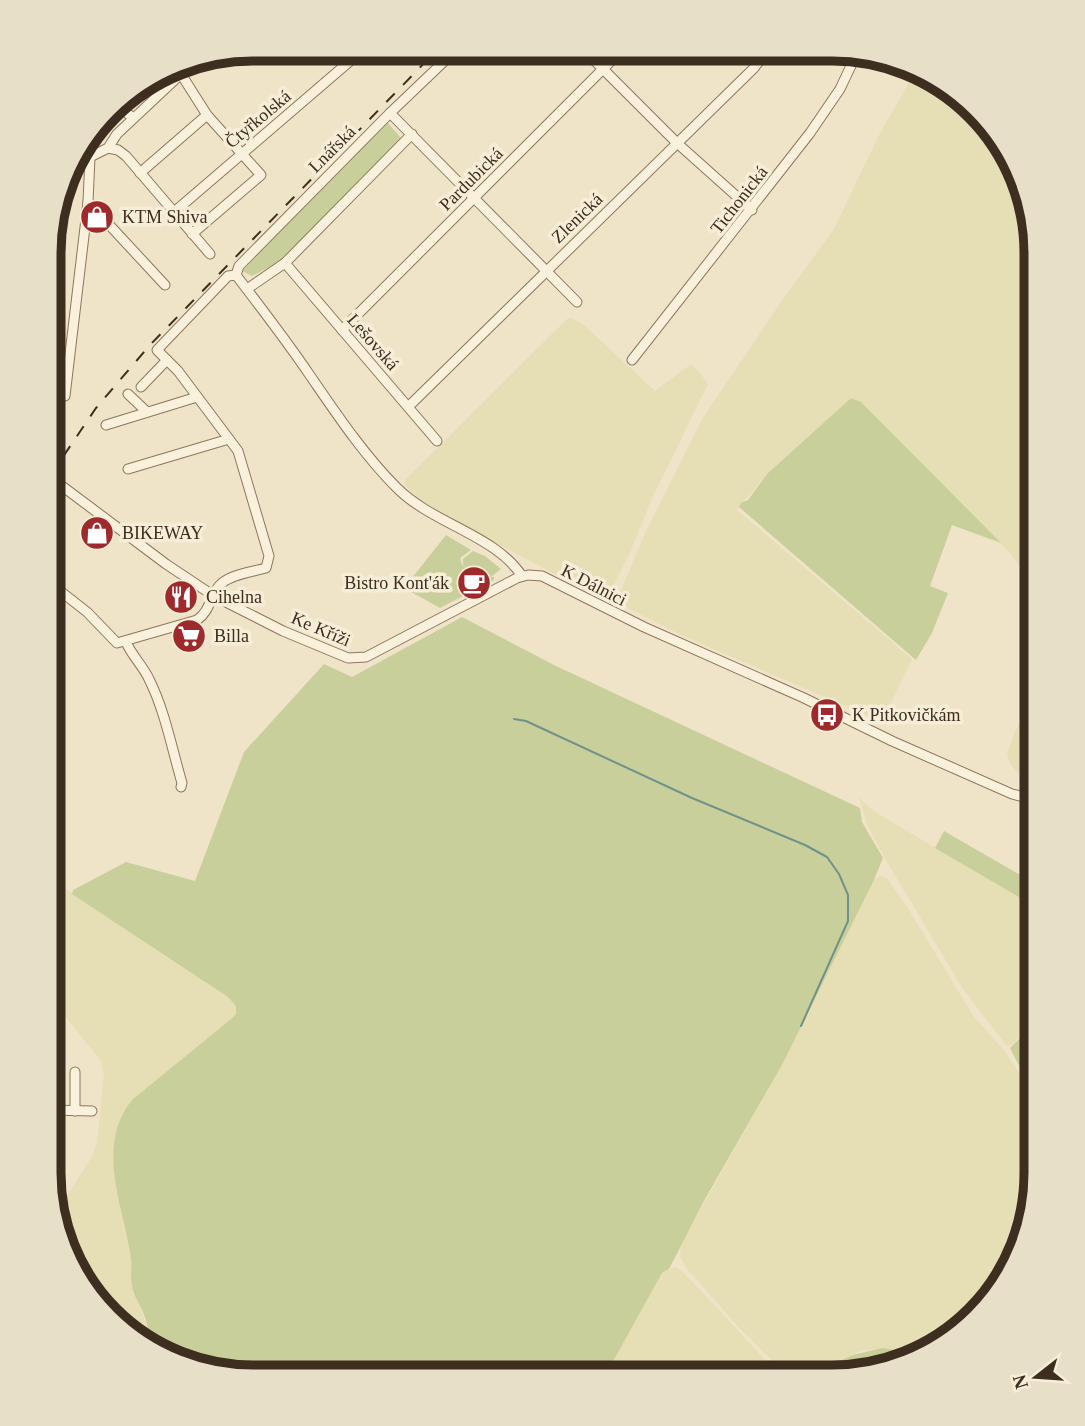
<svg xmlns="http://www.w3.org/2000/svg" width="1085" height="1426" viewBox="0 0 1085 1426" font-family="Georgia,serif">
  <style>
    .farmland { fill: #e6deb5 }
    .green { fill: #c9cf9b }
    .lines { fill: none; stroke-linecap: round; stroke-linejoin: round }
    .stream { stroke: #6f938a; stroke-width: 2 }
    .minor-casing { stroke: #8d765c; stroke-width: 11 }
    .minor { stroke: #faf1dc; stroke-width: 9 }
    .rail { stroke: #3d2e20; stroke-width: 2; stroke-dasharray: 12 12; stroke-linecap: butt }
    .labels { text-anchor: middle; stroke-width: 7; stroke-linejoin: round; paint-order: stroke }
    .street-label { font-size: 18px; fill: #3d2e20; stroke: #f7eed8 }
    .poi-label { font-size: 18px; fill: #3d2e20; stroke: #f7eed8; text-anchor: start }
    .rim { fill: none; stroke: #3d2e20; stroke-width: 9 }
  </style>
  <rect width="100%" height="100%" fill="#f0e4c8"/>
  <g class="farmland">
    <path d="M914 74 956 91 1015 163 1036 253V778L1025 776 1016 771 1010 763 1007 754 1014 734 1031 702 1032 694 1028 625 1020 567 1011 554 861 402 851 398 767 474 737 510 912 659 889 707 878 720 681 635 616 602 646 531 702 419 783 299 834 229 879 135Z"/>
    <path d="M568 318H572L584 325 655 391 691 364 700 373 708 384 653 496 630 553 609 595 604 600 451 519 418 498 404 484 405 480Z"/>
    <path d="M859 797 872 810 885 818 1036 907V1022L1011 1045H1006L963 989 884 857 866 822Z"/>
    <path d="M880 875 887 878 909 910 974 1017 1004 1050 1025 1082 1035 1117V1140L1011 1227 995 1273 986 1292 969 1314 922 1356 900 1349 864 1350 797 1377H789L742 1331 686 1268 680 1257 681 1244 782 1065 874 880Z"/>
    <path d="M50 878 228 997 236 1006V1014L231 1019 133 1099 120 1209 131 1259 132 1287 148 1329 147 1339 143 1343 140 1342 70 1263 58 1210 92 1157 97 1143 104 1075 101 1061 49 996Z"/>
    <path d="M675 1267 681 1270 721 1312 768 1363 777 1377 605 1376 662 1273Z"/>
  </g>
  <g class="green">
    <path d="M387 122 401 138 284 259 252 276 242 271Z"/>
    <path d="M51 371 64 380 58 428 50 443Z"/>
    <path d="M851 398 861 402 1001 543 952 525 930 586 948 593 932 633 916 660 739 507 741 503 748 500 767 474Z"/>
    <path d="M446 535 471 550 460 558 462 565 479 575 494 577V580L440 608 404 588Z"/>
    <path d="M473 551 485 556 501 569 492 576 473 571 463 565V559Z"/>
    <path d="M462 617 554 665 860 808 862 822 883 858 874 880 782 1065 705 1199 669 1269 662 1273 605 1376 227 1375 151 1346C149 1336 148 1325 144 1315 141 1306 133 1295 132 1286 130 1277 132 1268 131 1259 124 1208 94 1144 133 1099L231 1019 236 1014V1006L228 997 72 894 73 890 126 862 195 881 244 752 324 664 352 677Z"/>
    <path d="M944 831 1036 884V907L935 848Z"/>
    <path d="M1036 1022V1088L1024 1075 1010 1048Z"/>
    <path d="M882 1348 908 1352 920 1356 832 1377H799L853 1355Z"/>
  </g>
  <g class="lines">
    <path class="stream" d="M514 719 526 721 692 798 805 845 827 857 839 874 848 895V921L801 1026"/>
    <g class="minor-casing">
      <g id="minor">
        <path d="M584 50 677 143 752 210"/>
        <path d="M181 74 207 115 261 175 192 234"/>
        <path d="M120 99 127 113 133 118"/>
        <path d="M390 113 577 302"/>
        <path d="M108 148 118 150 126 156 210 254"/>
        <path d="M74 158 90 157 108 148 117 134 181 74 208 57"/>
        <path d="M140 173 207 115"/>
        <path d="M88 202 165 285"/>
        <path d="M173 213 364 49"/>
        <path d="M285 263 437 441"/>
        <path d="M236 275C261 308 286 340 309 374 336 413 363 454 397 488 433 524 495 535 522 576"/>
        <path d="M236 275 239 266 390 113 456 50"/>
        <path d="M247 289 285 263 412 134"/>
        <path d="M342 330 622 50"/>
        <path d="M632 360 810 133 840 89 858 51"/>
        <path d="M51 363 67 374"/>
        <path d="M141 387 167 360"/>
        <path d="M128 394 147 412"/>
        <path d="M65 396 88 202 90 157"/>
        <path d="M408 407 754 68 767 51"/>
        <path d="M106 425 197 397"/>
        <path d="M128 469 229 439"/>
        <path d="M50 477 166 564 214 596 283 631 348 658 366 657 517 578 528 575 542 576 644 627 804 698 892 741 1012 794 1036 800"/>
        <path d="M50 532 52 519"/>
        <path d="M50 583 87 612 117 643 197 620C211 611 210 593 222 583 233 574 252 572 266 568L269 556 238 451 178 371 157 350 228 276 236 275"/>
        <path d="M126 642C132 656 143 666 149 679 165 711 172 749 182 783L181 787"/>
        <path d="M49 1110 92 1111"/>
        <path d="M56 1111 58 1071"/>
        <path d="M75 1111V1072"/>
      </g>
    </g>
    <use href="#minor" class="minor"/>
    <path class="rail" d="M50 476 96 408 150 345 437 50"/>
  </g>
  <defs>
    <g id="shop-disc" transform="scale(1.75)"><circle r="9.5" fill="#9e2a2b" stroke="#f7eed8"/><path d="M-5-2.5h2.3a2.7 3.5 0 0 1 5.4 0H5L5.5 6h-11ZM-1.5-2.5h3a1.5 2.3 0 0 0-3 0Z" fill="#fff"/></g>
    <g id="cafe-disc" transform="scale(1.75)"><circle r="9.5" fill="#9e2a2b" stroke="#f7eed8"/><path d="M-5.5-4.5H6V0H3Q3 3.5 0 3.5H-2.5Q-5.5 3.5-5.5 0ZM3-3.2v2h1.7v-2ZM-6 4.5H4V6H-6Z" fill="#fff"/></g>
    <g id="restaurant-disc" transform="scale(1.75)"><circle r="9.5" fill="#9e2a2b" stroke="#f7eed8"/><path d="M-5-6h1v4h1v-4h1v4h1v-4h1v5L-1.5 .5V6h-2V.5L-5-1ZM5-6V6H3V1.5H1.5Q1.5-4 5-6Z" fill="#fff"/></g>
    <g id="supermarket-disc" transform="scale(1.75)"><circle r="9.5" fill="#9e2a2b" stroke="#f7eed8"/><path d="M-6-5.5h2.5l.6 2H6L4.5 2H-2.5L-4.4-4H-6ZM-1.5 3.2a1.3 1.3 0 1 0 .1 0ZM3 3.2a1.3 1.3 0 1 0 .1 0Z" fill="#fff"/></g>
    <g id="bus-disc" transform="scale(1.75)"><circle r="9.5" fill="#9e2a2b" stroke="#f7eed8"/><path d="M-5-6H5V4H4V6H2V4H-2V6H-4V4H-5ZM-3.5-4V0h7V-4ZM-3.5 1.2v1.5H-2V1.2ZM2 1.2v1.5H3.5V1.2Z" fill="#fff"/></g>
  </defs>
  <g fill-rule="evenodd">
    <use href="#shop-disc" x="97" y="217"/>
    <use href="#shop-disc" x="97" y="533"/>
    <use href="#cafe-disc" x="474" y="583"/>
    <use href="#restaurant-disc" x="181" y="597"/>
    <use href="#supermarket-disc" x="189" y="636"/>
    <use href="#bus-disc" x="827" y="715"/>
  </g>
  <g class="labels">
    <g class="street-label">
      <text transform="translate(258 119) rotate(-40)" y="6">Čtyřkolská</text>
      <text transform="translate(332 149) rotate(-45)" y="6">Lnářská</text>
      <text transform="translate(471 179) rotate(-45)" y="6">Pardubická</text>
      <text transform="translate(739 200) rotate(-52)" y="6">Tichonická</text>
      <text transform="translate(577 218) rotate(-44)" y="6">Zlenická</text>
      <text transform="translate(373 342) rotate(49)" y="6">Lešovská</text>
      <text transform="translate(594 585) rotate(27)" y="6">K Dálnici</text>
      <text transform="translate(321 629) rotate(23)" y="6">Ke Kříži</text>
    </g>
    <g class="poi-label">
      <text x="122" y="223">KTM Shiva</text>
      <text x="122" y="539">BIKEWAY</text>
      <text x="449" y="589" text-anchor="end">Bistro Kont'ák</text>
      <text x="206" y="603">Cihelna</text>
      <text x="214" y="642">Billa</text>
      <text x="852" y="721">K Pitkovičkám</text>
    </g>
  </g>
  <path d="M0 0H1085V1426H0ZM253 61H832A192 192 0 0 1 1024 253V1173A192 192 0 0 1 832 1365H253A192 192 0 0 1 61 1173V253A192 192 0 0 1 253 61Z" fill="#e8dfc9" fill-rule="evenodd"/>
  <path class="rim" d="M253 61H832A192 192 0 0 1 1024 253V1173A192 192 0 0 1 832 1365H253A192 192 0 0 1 61 1173V253A192 192 0 0 1 253 61Z"/>
  <g transform="translate(1036 1377) rotate(253)" stroke="#f7eed8" stroke-width="5" paint-order="stroke">
  <path d="M0-5L12 26L0 18L-12 26Z" fill="#3d2e20"/>
  <text y="-10" font-size="19" font-weight="bold" text-anchor="middle" fill="#3d2e20">N</text>
  </g>
</svg>
